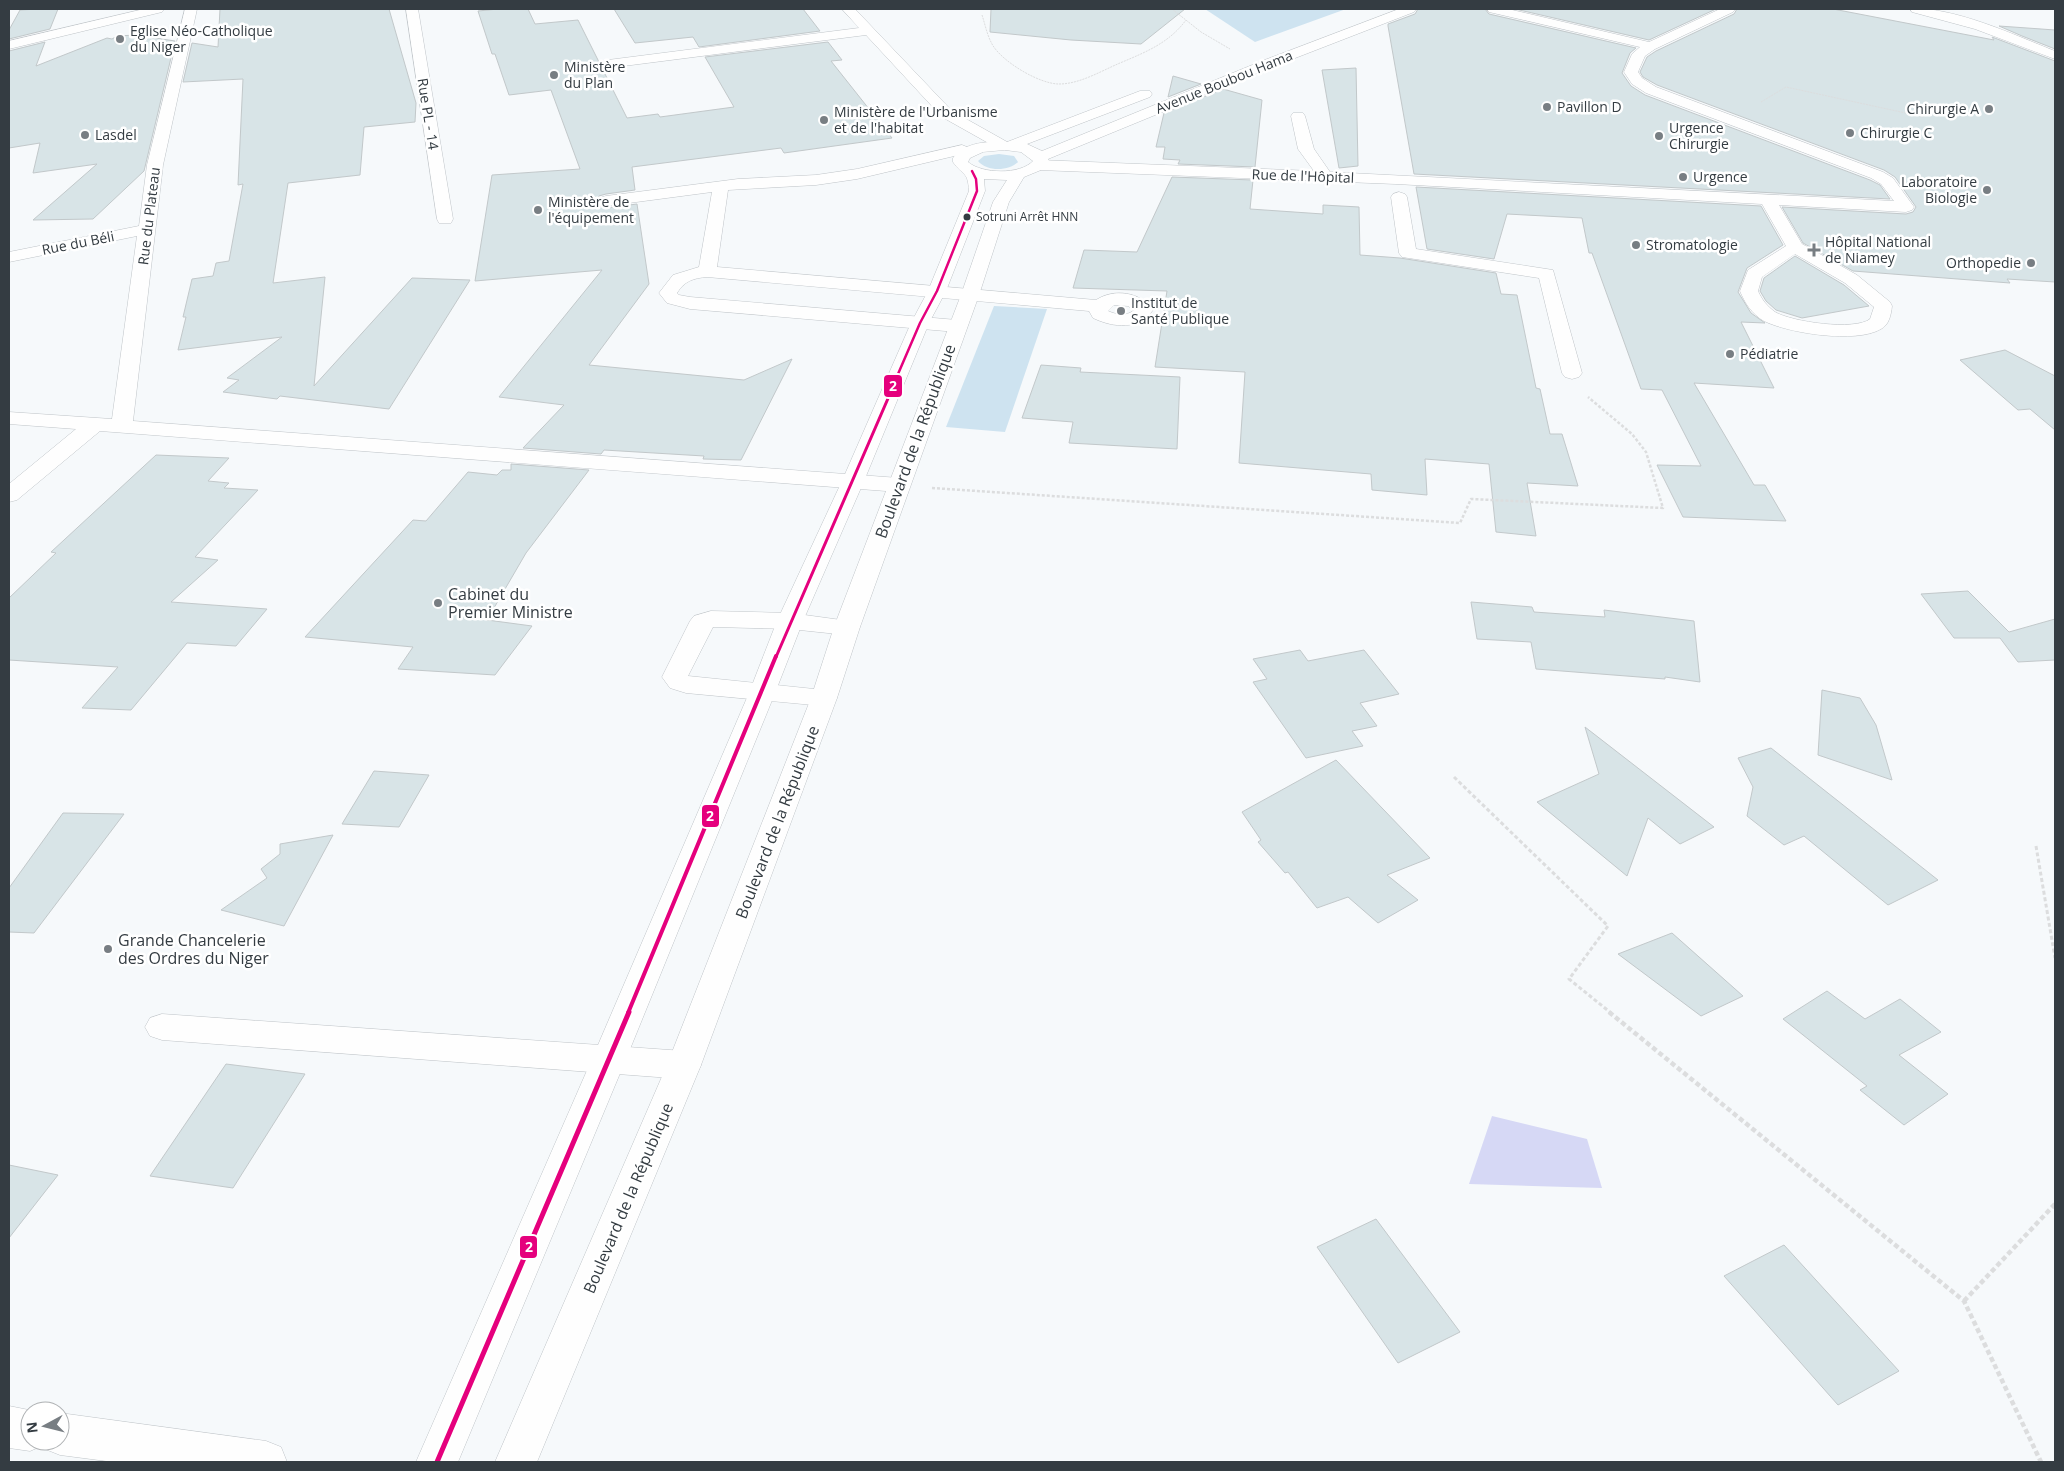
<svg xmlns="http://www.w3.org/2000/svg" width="2064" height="1471" viewBox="0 0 2064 1471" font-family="'Open Sans',sans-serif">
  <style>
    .green { fill: #cee3f0 }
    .water { fill: #d6d8f5 }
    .building { fill: #d8e4e7; stroke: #c2c8ca }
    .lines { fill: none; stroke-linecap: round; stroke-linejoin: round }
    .minor-casing { stroke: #bfc4c8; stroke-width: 1 }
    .major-casing { stroke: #bfc4c8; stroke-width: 1 }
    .path-far3 { stroke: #dcddde; stroke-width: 1; stroke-dasharray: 2 1; stroke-linecap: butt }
    .path-far2 { stroke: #dcddde; stroke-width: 2.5; stroke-dasharray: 3 2; stroke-linecap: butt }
    .path-far1 { stroke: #dcddde; stroke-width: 3; stroke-dasharray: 4 2.5; stroke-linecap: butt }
    .path { stroke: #dcddde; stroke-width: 4.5; stroke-dasharray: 5 3; stroke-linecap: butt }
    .minor { fill: #fefefe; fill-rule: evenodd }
    .major { fill: #fefefe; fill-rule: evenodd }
    .bus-1-far3-casing { stroke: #fff; stroke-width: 5 }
    .bus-1-far2-casing { stroke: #fff; stroke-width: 6 }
    .bus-1-far1-casing { stroke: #fff; stroke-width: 8 }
    .bus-1-casing { stroke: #fff; stroke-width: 9 }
    .bus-1-far3 { stroke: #e5007d; stroke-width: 2.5 }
    .bus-1-far2 { stroke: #e5007d; stroke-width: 3 }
    .bus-1-far1 { stroke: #e5007d; stroke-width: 4 }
    .bus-1 { stroke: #e5007d; stroke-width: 5 }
    .poi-dot { fill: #787e83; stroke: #fff; stroke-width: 2 }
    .bus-dot { fill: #343c42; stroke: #fff; stroke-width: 2 }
    .labels { text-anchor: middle; stroke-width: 5; stroke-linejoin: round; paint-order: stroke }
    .far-bus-label { font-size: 12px; fill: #343c42; stroke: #fff; text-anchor: start }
    .far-poi-label { font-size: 14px; fill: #343c42; stroke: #fff; text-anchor: start }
    .far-street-label { font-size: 14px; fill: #343c42; stroke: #fff }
    .street-label { font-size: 16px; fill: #343c42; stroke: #fff }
    .poi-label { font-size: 16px; fill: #343c42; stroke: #fff; text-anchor: start }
    .line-badge { stroke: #fff; stroke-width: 2 }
    .badge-label { font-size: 14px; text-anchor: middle; font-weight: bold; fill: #fff }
  </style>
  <rect width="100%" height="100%" fill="#f6f9fb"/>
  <g class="green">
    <path d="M1205 9H1346L1255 42Z"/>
    <path d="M999 154 1014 156 1018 162C1009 171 987 172 978 161L984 156Z"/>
    <path d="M994 306 1047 309 1005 432 946 427Z"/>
  </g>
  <path class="water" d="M1492 1116 1587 1139 1602 1188 1469 1184Z"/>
  <g class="building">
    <path d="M38 9H58L50 29 9 39V30L20 10Z"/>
    <path d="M220 9H389L416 103 415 122 364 127 360 175 288 183 273 283 325 277 314 386 412 278 470 280 389 409 280 396 277 399 223 392 239 380 227 378 282 337 178 350 186 317H183L192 279 213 276 216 263 229 261 243 184 238 185 243 79 183 82 192 43 218 47Z"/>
    <path d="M498 9H528L535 24 578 20 627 118 658 114 660 117 734 107 705 57 828 42 842 60 831 61 892 138 784 153 781 148 632 167 635 190 606 194 599 196 596 200 598 205 606 208 637 204 649 284 589 365 744 380 792 359 741 460 703 459 704 456 604 450 601 454 523 448 564 405 499 397 602 270 475 281 492 175 580 169 551 90 509 95 495 54H492L478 11Z"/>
    <path d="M614 9H803L820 31 699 47 693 37 635 43Z"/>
    <path d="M991 9H1185L1141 44 1071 40 990 32Z"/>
    <path d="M1418 9H1485L1489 14 1636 48 1630 53 1622 73 1631 86 1645 95 1870 180 1880 185 1890 199 1414 174 1388 26V24L1415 14Z"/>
    <path d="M1515 9H1716L1649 40Z"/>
    <path d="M1737 9H1833L1994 40 1992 37 2055 61V282L2007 279 2010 283 1853 271 1803 243 1782 207 1906 214 1913 212 1916 207 1895 177 1884 170 1657 85 1643 77 1640 72 1647 57 1656 51 1734 14Z"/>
    <path d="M1999 26 2055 30V49L2022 36Z"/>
    <path d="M136 35 175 41 144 171 93 219 33 220 97 164 33 173 40 143 9 148V51L45 42 36 66 107 38 112 39 117 36Z"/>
    <path d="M1356 68 1358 166 1339 168 1322 70Z"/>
    <path d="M1173 76 1201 84 1168 97Z"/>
    <path d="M1223 89 1262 100 1255 167 1178 164 1180 160 1163 159 1165 147H1156L1164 113Z"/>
    <path d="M1172 177 1253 180 1250 209 1323 214V205L1359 207 1360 255 1400 258 1496 273 1501 294 1517 295 1536 388 1540 389 1550 434H1562L1578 486 1527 483 1536 536 1496 532 1489 464 1425 459 1427 495 1372 490 1371 474 1239 463 1245 372 1155 367 1167 291 1073 288 1084 250 1137 252Z"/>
    <path d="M1416 187 1761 206 1783 245 1747 268 1738 292 1751 313 1765 323 1741 322 1774 388 1694 383 1754 485H1765L1786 521 1683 517 1657 465 1701 466 1662 390 1641 389 1592 253H1589L1582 218 1507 214 1494 259 1427 249Z"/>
    <path d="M1795 256 1844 285 1869 306 1802 318 1776 310 1766 301 1760 291 1764 278Z"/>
    <path d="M2005 350 2055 376V430L2030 409 2018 410 1960 360Z"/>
    <path d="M1041 365 1081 368 1080 372 1180 377 1177 449 1069 443 1073 422 1022 418Z"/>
    <path d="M156 455 229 458 208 481 229 483 224 488 258 490 195 557 218 560 171 602 267 609 236 646 187 643 131 710 82 708 118 667 9 660V598L56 553 51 552Z"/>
    <path d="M511 464 589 470 526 553 487 620 532 626 495 675 398 669 413 647 305 637 413 520 426 521 468 472 497 475 502 470H511Z"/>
    <path d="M1968 591 2009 632 2055 619V660L2018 662 2000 638H1954L1921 594Z"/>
    <path d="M1471 602 1532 607 1534 612 1605 617 1604 610 1694 621 1700 682 1665 677V679L1536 669 1531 642 1477 639Z"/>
    <path d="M1300 650 1308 661 1364 650 1399 694 1360 703 1377 726 1352 731 1363 746 1306 758 1253 682 1267 679 1253 659Z"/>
    <path d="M1822 690 1860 698 1876 725 1892 780 1818 755Z"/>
    <path d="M1585 727 1714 827 1680 844 1648 818 1627 876 1537 802 1599 774Z"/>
    <path d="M1771 748 1938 880 1888 905 1804 836 1784 845 1747 816 1753 787 1738 758Z"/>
    <path d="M1336 760 1430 858 1387 875 1418 900 1378 923 1348 897 1317 908 1288 872 1285 873 1258 842 1261 840 1242 812Z"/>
    <path d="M374 771 429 775 399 827 342 824Z"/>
    <path d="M63 813 124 814 34 933 9 932V888Z"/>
    <path d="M333 835 284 926 221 910 267 878 261 869 280 854V844Z"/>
    <path d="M1672 933 1743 996 1701 1016 1618 954Z"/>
    <path d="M1827 991 1865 1019 1900 999 1941 1032 1899 1055 1948 1094 1904 1125 1860 1090 1867 1086 1783 1019Z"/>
    <path d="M226 1064 305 1074 233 1188 150 1176Z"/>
    <path d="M9 1165 58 1175 9 1238Z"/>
    <path d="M1376 1219 1460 1332 1398 1363 1317 1247Z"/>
    <path d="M1784 1245 1899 1371 1838 1405 1724 1276Z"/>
  </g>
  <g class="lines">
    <g class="minor-casing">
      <g id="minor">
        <path d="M144 9H164L162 12 9 49V41Z"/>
        <path d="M185 9H197L163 165 133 421 899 478 907 480 910 485 907 490 899 492 100 431 17 500 9 502V484L76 429 9 424V412L112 419 137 236 9 262V252L139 226 147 165Z"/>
        <path d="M406 9H418L453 219 451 223H439L437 219Z"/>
        <path d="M842 9H855L952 111 1009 143 1012 146 1009 149H999L942 117 866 35 608 68 601 64 608 60 859 28Z"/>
        <path d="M1487 9H1508L1649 42 1720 9H1735L1733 12 1655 49 1645 56 1638 72 1642 78 1656 87 1883 172 1893 178 1914 207 1912 210 1906 212 1779 205 1802 244 1857 275 1890 302 1892 306C1891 315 1889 325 1881 329 1856 344 1788 333 1764 321 1752 314 1745 303 1740 291L1748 270 1786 246 1762 204 1396 184 1039 170 1034 168 1031 165 1034 162 1039 160 1314 171 1298 149 1291 116 1293 113H1303L1305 116 1314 149 1330 172 1894 201 1881 184 1871 178 1646 93 1632 84 1624 72 1632 54 1640 47 1489 12ZM1795 254 1845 283 1874 307 1870 319C1855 331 1792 322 1775 312 1767 306 1762 300 1758 291L1762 277Z"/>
        <path d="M1910 9C1953 6 2014 35 2055 51V59L1975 29 1912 12Z"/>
        <path d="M962 145 967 147 970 150 967 153 857 179 816 185 728 190 717 267 1096 300C1114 288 1141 292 1153 310 1139 330 1114 328 1093 318L1089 311 707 277C694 278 684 281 677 293L679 295 690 297 957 320 964 322 966 326 964 330 957 332 690 309 667 303 659 293 673 275 699 267 712 192 606 206 600 204 598 201 600 198 606 196 738 179 816 175 857 169ZM1114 305 1128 306 1134 310C1126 317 1117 315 1108 311Z"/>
        <path d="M1399 192 1405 194 1407 197 1416 249 1553 270 1582 373 1579 377 1572 379 1565 377 1562 373 1539 278 1402 257 1399 253 1391 197 1393 194Z"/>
        <path d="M711 611 790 613 856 622 860 627 856 632 847 635 790 629 713 627 688 676 824 690 833 692 837 698 833 704 824 706 686 693 670 688 662 677 690 621 694 616Z"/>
        <path d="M162 1014 684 1051 696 1055 701 1065 696 1075 684 1079 162 1040 150 1036 145 1027 150 1018Z"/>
        <path d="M9 1406 34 1411H30V1441H60V1413L266 1441 281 1447 287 1462H114L60 1455 45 1449 44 1445 30 1451 9 1448Z"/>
      </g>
    </g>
    <g class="major-casing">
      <path id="major" d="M1399 9H1416L1414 12 1272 67 1048 159 1049 161 1041 170 1024 177 1009 202 979 295 860 627 837 698 701 1065 537 1462H495L667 1065 811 698 834 627 961 295 993 202 1007 180 984 179 985 191 946 291 929 323 864 481 803 621 775 693 626 1059 458 1462H416L592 1059 749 693 777 621 842 481 911 323 928 291 969 191C968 171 963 176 953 162V158C964 142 989 141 1007 142L1140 91H1150L1152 94 1150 97 1027 144 1042 151 1262 61ZM1005 150 1021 152 1033 161C1020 175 982 174 968 162L970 158 983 152Z"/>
    </g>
    <g class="path-far3">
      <path d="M1172 9 1201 32 1230 49"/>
      <path d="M982 15C985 24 987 35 992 44 1001 61 1039 84 1059 84 1080 84 1101 71 1120 63 1146 52 1169 43 1186 20"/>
      <path d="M1761 102 1786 87 1924 117"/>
    </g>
    <path class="path-far2" d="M932 488 1460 523 1471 499 1663 508 1646 452 1632 434 1588 397"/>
    <g class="path-far1">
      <path d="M1454 777 1608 926 1569 979 1611 1013"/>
      <path d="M2036 846 2055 958"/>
    </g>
    <g class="path">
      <path d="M1609 1012 1964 1301 2041 1462"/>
      <path d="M1964 1301 2055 1204"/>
    </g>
    <use href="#minor" class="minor"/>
    <use href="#major" class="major"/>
    <g class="bus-1-far3-casing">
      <path id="bus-1-far3" d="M895 381 920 323 937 291 977 191 976 179 972 171"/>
    </g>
    <g class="bus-1-far2-casing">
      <path id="bus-1-far2" d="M776 657 896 380"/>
    </g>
    <g class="bus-1-far1-casing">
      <path id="bus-1-far1" d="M628 1013 776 656"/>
    </g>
    <g class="bus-1-casing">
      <path id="bus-1" d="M437 1462 629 1012"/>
    </g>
    <use href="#bus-1-far3" class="bus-1-far3"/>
    <use href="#bus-1-far2" class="bus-1-far2"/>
    <use href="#bus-1-far1" class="bus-1-far1"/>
    <use href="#bus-1" class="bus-1"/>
  </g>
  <g class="poi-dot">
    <circle cx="120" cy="39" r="5"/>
    <circle cx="554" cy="75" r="5"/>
    <circle cx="1547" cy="107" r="5"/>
    <circle cx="1989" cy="109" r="5"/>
    <circle cx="824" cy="120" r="5"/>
    <circle cx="1850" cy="133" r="5"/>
    <circle cx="85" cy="135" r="5"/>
    <circle cx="1659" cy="136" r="5"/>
    <circle cx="1683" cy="177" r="5"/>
    <circle cx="1987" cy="190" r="5"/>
    <circle cx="538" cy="210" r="5"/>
    <circle cx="1636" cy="245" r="5"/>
    <path d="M1811.5 242.5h5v5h5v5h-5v5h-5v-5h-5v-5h5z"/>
    <circle cx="2031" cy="263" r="5"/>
    <circle cx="1121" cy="311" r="5"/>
    <circle cx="1730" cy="354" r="5"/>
    <circle cx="438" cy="603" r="5"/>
    <circle cx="108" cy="949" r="5"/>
  </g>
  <circle class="bus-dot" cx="967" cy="217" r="4.5"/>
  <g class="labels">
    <g class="far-bus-label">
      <text x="976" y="221">Sotruni Arrêt HNN</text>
    </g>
    <g class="far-poi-label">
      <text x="130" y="36">Eglise Néo-Catholique<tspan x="130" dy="16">du Niger</tspan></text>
      <text x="564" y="72">Ministère<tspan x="564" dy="16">du Plan</tspan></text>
      <text x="1557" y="112">Pavillon D</text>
      <text x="1979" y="114" text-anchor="end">Chirurgie A</text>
      <text x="834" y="117">Ministère de l'Urbanisme<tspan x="834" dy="16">et de l'habitat</tspan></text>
      <text x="1669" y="133">Urgence<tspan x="1669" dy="16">Chirurgie</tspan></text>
      <text x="1860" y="138">Chirurgie C</text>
      <text x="95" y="140">Lasdel</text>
      <text x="1693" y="182">Urgence</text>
      <text x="1977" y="187" text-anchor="end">Laboratoire<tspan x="1977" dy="16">Biologie</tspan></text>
      <text x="548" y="207">Ministère de<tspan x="548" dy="16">l'équipement</tspan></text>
      <text x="1825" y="247">Hôpital National<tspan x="1825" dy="16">de Niamey</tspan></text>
      <text x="1646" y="250">Stromatologie</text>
      <text x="2021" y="268" text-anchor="end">Orthopedie</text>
      <text x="1131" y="308">Institut de<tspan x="1131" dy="16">Santé Publique</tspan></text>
      <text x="1740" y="359">Pédiatrie</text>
    </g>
    <g class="far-street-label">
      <text transform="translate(1224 82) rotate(-22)" y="5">Avenue Boubou Hama</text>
      <text transform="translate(428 114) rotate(81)" y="5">Rue PL - 14</text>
      <text transform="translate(1303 176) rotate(2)" y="5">Rue de l'Hôpital</text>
      <text transform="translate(149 216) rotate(-83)" y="5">Rue du Plateau</text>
      <text transform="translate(78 243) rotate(-11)" y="5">Rue du Béli</text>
    </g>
    <g class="street-label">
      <text transform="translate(915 441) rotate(-70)" y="6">Boulevard de la République</text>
      <text transform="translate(777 822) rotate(-69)" y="6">Boulevard de la République</text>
      <text transform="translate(628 1198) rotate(-67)" y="6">Boulevard de la République</text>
    </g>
    <g class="poi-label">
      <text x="448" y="600">Cabinet du<tspan x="448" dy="18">Premier Ministre</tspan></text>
      <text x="118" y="946">Grande Chancelerie<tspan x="118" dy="18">des Ordres du Niger</tspan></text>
    </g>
  </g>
  <g class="line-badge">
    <rect x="883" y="374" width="20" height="24" rx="5" fill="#e5007d"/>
    <rect x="701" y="804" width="19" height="24" rx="5" fill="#e5007d"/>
    <rect x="519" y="1235" width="19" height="24" rx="5" fill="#e5007d"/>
  </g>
  <g class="badge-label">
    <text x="893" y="391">2</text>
    <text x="710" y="821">2</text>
    <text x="529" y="1252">2</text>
  </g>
  <rect width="2064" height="1471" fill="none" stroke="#343c42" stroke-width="20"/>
  <g transform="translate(45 1426) rotate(263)"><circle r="24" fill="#ffffff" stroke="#aeb1b3"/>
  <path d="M0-4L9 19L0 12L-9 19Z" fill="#787e83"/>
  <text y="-8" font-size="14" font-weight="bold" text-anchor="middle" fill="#343c42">N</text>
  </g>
</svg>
